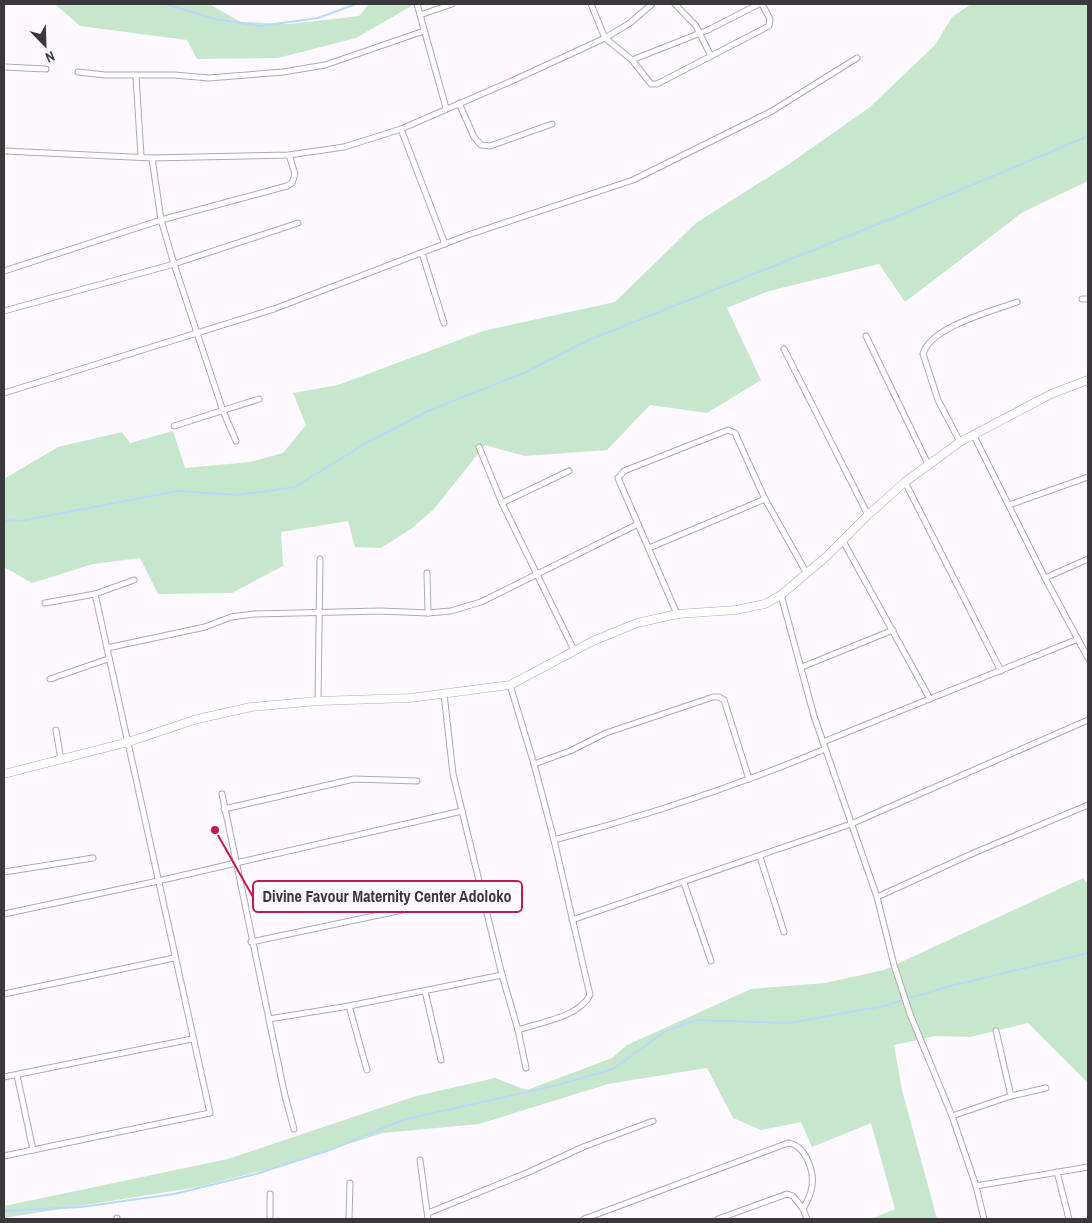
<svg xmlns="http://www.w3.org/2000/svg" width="1092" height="1223" viewBox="0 0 1092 1223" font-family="'Archivo Narrow',sans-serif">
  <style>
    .green { fill: #c7e7cd }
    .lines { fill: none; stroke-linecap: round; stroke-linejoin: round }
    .stream { stroke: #b9d9fb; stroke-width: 2 }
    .street-casing { stroke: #afa9b1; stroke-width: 7 }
    .secondary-casing { stroke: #afa9b1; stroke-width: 9 }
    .street { stroke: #fff; stroke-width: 5 }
    .secondary { stroke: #fff; stroke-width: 8 }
    .leader { fill: none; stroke: #c2185b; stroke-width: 2 }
    .callout-dot { fill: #c2185b; stroke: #fdf9ff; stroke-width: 2 }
    .callout { fill: #fdf9ff; stroke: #c2185b; stroke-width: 2 }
    .callout-label { font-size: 16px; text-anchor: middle; font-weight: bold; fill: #3a383b }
  </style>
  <rect width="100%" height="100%" fill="#fdf9ff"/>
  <g class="green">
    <path d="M55 4H209L241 22 290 24 359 16 369 4H415L356 38 278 58 197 59 187 40 80 26Z"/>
    <path d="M971 4H1088V181L1023 212 905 302 879 264 769 291 727 308 761 380 707 413 650 405 607 450 525 456 485 445 434 509 411 529 381 548 355 547 348 521 281 532 283 566 232 593 158 594 140 558 93 564 32 583 4 567V479L58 447 122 432 130 443 173 431 185 468 250 462 283 453 306 425 293 393 338 385 483 331 615 302 696 223 789 164 870 107 935 45 952 17Z"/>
    <path d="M1083 878 1088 884V1083L1028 1023 970 1037 935 1036 894 1045 902 1090 937 1219H871L895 1209 871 1123 812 1147 801 1122 761 1130 733 1118 707 1068 608 1084 479 1124 383 1133 269 1169 198 1187 4 1218V1206L228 1159 416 1096 495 1078 527 1090 612 1058 627 1045 751 989 825 983 884 970Z"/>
  </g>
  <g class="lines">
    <g class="stream">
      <path d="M165 4 215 19 260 26 318 18 356 4"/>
      <path d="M4 520 20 521 178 491 237 495 295 487 366 443 430 410 524 373 589 340 908 212 1088 136"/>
      <path d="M4 1211 81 1207 174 1194 256 1174 330 1150 402 1120 558 1085 613 1069 664 1032 696 1020 789 1023 884 1006 946 987 1088 953"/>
    </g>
    <g class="street-casing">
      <g id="street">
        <path d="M417 4 446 108"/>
        <path d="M591 4 605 38 632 60 651 84H657L769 26 770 19 762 4"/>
        <path d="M675 4 696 26 711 56"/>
        <path d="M420 15 452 4"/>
        <path d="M632 60 708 30 759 4"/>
        <path d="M4 67 46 69"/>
        <path d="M78 72 105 75H174L209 78 283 72 325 65 424 31"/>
        <path d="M136 76 141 156"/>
        <path d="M459 103 474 137 481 145 490 146 552 124"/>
        <path d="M401 129 445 244"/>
        <path d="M4 151 152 158 289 155 344 147 401 129 514 80 605 38 630 23 652 4"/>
        <path d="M152 158 161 220 174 264 223 411 236 441"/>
        <path d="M422 253 444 323"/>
        <path d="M4 271 161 220 287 186 292 183 295 174 289 155"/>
        <path d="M1082 299H1088"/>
        <path d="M4 311 174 264 298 223"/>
        <path d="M866 336 928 464"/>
        <path d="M784 349 868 515"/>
        <path d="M4 393 274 309 468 235 633 180 772 111 857 58"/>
        <path d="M174 426 259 399"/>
        <path d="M973 434 1045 578 1088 658"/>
        <path d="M960 442 938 400 923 354C930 327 993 311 1017 302"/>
        <path d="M479 447 502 503 574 650"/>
        <path d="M905 482 1001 671"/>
        <path d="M502 503 569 471"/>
        <path d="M1009 505 1088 477"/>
        <path d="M843 541 930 699"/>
        <path d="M649 548 765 499"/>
        <path d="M427 573 428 613"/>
        <path d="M1045 578 1088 559"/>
        <path d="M781 595 814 716 877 897 894 965 910 1014 952 1116 976 1186 984 1219"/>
        <path d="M45 603 95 594 134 580"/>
        <path d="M677 614 618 478 624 471 728 430 735 433 739 442 765 499 806 572"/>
        <path d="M107 648 205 627 231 617 254 614 381 611 428 613 451 611 481 602 638 524"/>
        <path d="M802 667 893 630"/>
        <path d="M50 679 108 659"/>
        <path d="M510 685 534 764 554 840 590 995C579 1017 541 1022 518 1030"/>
        <path d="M444 694 453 774 502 975 518 1030 526 1068"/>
        <path d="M318 701 320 559"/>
        <path d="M56 730 61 760"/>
        <path d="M823 742 1078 639"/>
        <path d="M534 764 570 751 606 733 713 697H719L724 700 749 779"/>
        <path d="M222 794 285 1096 294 1129"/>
        <path d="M224 809 354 779 417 781"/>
        <path d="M554 840C646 816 737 786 825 749"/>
        <path d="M760 857 784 932"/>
        <path d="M4 872 93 858"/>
        <path d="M684 883 711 961"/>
        <path d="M877 897 976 852 1088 805"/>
        <path d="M4 914 158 881 462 811"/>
        <path d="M572 920 851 824 1088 720"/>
        <path d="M251 942 483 893"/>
        <path d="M425 991 441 1060"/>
        <path d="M4 994 174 958"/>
        <path d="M349 1006 367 1070"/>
        <path d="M269 1019 349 1006 502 975"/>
        <path d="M996 1031 1011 1096"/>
        <path d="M17 1075 33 1150"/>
        <path d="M4 1077 192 1039"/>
        <path d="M952 1116 1011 1096 1046 1088"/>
        <path d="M4 1156 210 1113 95 594"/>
        <path d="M420 1160 428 1219"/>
        <path d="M1057 1172 1069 1219"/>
        <path d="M976 1186 1088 1167"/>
        <path d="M428 1213 529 1172 583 1147 653 1121"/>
        <path d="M117 1218V1219"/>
        <path d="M270 1219V1194"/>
        <path d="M349 1219 350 1183"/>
        <path d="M584 1219 788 1143C806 1145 816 1174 811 1191 810 1197 806 1203 803 1209L807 1219"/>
        <path d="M718 1219 787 1194 793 1196 803 1209"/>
      </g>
    </g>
    <g class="secondary-casing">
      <path id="secondary" d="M4 774 128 742 197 719 251 707 318 701 410 698 510 685 593 641 637 623 677 614 736 610 765 604 781 595 827 556 868 515 905 482 960 442 1051 394 1088 380"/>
    </g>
    <use href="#street" class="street"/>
    <use href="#secondary" class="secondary"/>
  </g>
  <path class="leader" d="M215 830L253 897"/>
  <circle class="callout-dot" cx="215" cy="830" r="5"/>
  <rect class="callout" x="253" y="881" width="269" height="31" rx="5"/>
  <g class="callout-label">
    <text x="387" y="902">Divine Favour Maternity Center Adoloko</text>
  </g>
  <rect width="1092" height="1223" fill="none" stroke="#3a383b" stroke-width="10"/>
  <g transform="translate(45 45) rotate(157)" stroke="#fdf9ff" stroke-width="4" paint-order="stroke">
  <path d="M0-4L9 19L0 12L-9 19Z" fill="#3a383b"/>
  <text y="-8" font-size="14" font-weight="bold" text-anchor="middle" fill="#3a383b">N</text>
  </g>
</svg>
